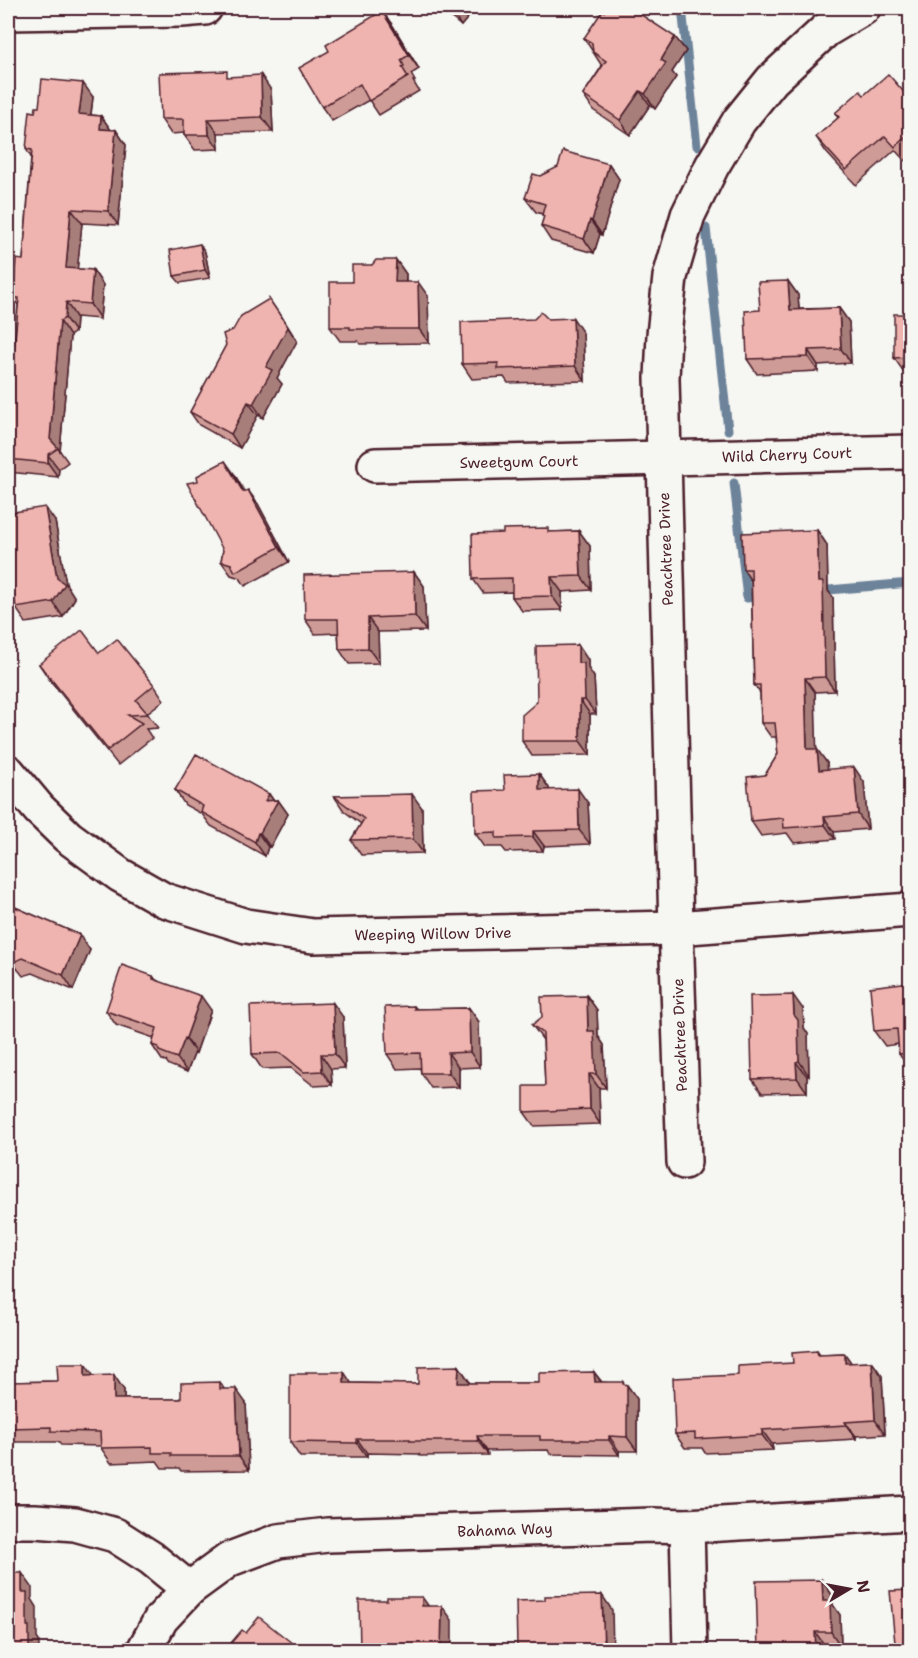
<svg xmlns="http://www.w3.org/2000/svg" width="918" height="1658" viewBox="0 0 918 1658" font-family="'Shantell Sans',sans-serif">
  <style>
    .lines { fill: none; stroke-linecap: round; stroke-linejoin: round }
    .stream { stroke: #6c839a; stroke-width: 9 }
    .minor-casing { stroke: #4a1f2b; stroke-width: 38 }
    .minor { stroke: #f6f6f2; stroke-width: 33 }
    .wall { fill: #ce9b96; stroke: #4a1f2b; stroke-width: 1.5 }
    .shaded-wall { fill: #a77e7a; stroke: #4a1f2b; stroke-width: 1.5 }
    .building { fill: #efb4af; stroke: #4a1f2b; stroke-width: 1.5 }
    .labels { text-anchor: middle; stroke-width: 5; stroke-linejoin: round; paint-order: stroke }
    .street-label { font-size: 15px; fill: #4a1f2b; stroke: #f6f6f2 }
  </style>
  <rect width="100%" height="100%" fill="#f6f6f2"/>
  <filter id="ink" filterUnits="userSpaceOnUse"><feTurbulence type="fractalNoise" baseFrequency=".0167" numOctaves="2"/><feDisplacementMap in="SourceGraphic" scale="12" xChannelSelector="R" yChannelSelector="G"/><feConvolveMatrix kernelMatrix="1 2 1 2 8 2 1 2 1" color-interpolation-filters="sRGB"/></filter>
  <g filter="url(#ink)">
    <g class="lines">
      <g class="stream">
        <path d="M682 8 697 146"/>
        <path d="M706 228 728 430"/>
        <path d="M734 483 747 598 764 596"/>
        <path d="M817 591 910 583"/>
      </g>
      <g class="minor-casing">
        <g id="minor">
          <path d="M8 13 182 10 205 8"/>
          <path d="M375 465 910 452"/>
          <path d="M8 772 39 809 68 837 120 875 164 900 246 926 313 936 676 928 910 910"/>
          <path d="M684 1162 676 928 662 378 664 335 670 277 688 215 712 166 739 121 772 80 826 30 863 8"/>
          <path d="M8 1521H35L75 1524 115 1535 151 1558 189 1589"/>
          <path d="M687 1526 690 1650"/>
          <path d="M144 1650 161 1619 189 1589 230 1559 278 1541 328 1535 653 1525 687 1526 910 1513"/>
        </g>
      </g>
      <use href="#minor" class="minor"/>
    </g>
    <g class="wall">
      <path d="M440 8H476L461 26Z"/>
      <path d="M382 11 393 26 419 69 411 74 415 81H413L419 91 379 115 369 100 332 121 322 107 329 51Z"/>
      <path d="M675 37 686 51 672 72 676 77 655 109 650 105 630 135 593 110 583 95 602 66 584 38Z"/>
      <path d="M231 77 271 90 273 132 218 133 219 149 195 150 184 135V133L171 134 161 119Z"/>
      <path d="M864 95 910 99V156L905 161 895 150 856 185 826 152 816 137 838 118 835 113Z"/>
      <path d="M93 97 91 115 101 116 111 130H116L126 145 118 225 82 223 77 269 93 270 103 285 100 319 76 317 75 332 70 336 60 451 68 462 59 469 58 477 8 472 13 359 18 305 13 298 23 260 31 157 26 149 39 107Z"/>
      <path d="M609 164 619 179 602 235 600 234 594 253 551 241 541 226 544 217 542 214 536 212 525 198 540 176Z"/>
      <path d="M205 252 210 278 180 283 174 276Z"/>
      <path d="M396 260 406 274V282L428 296 429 343 360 344 358 341H340L330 327 352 282 372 265Z"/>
      <path d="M788 281 798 295 799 309 839 308 849 322 851 363 818 365V371L757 374 747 359 760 310Z"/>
      <path d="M279 312 297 341 277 378 282 384 263 418 258 415 240 448 199 425 190 412 226 345Z"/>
      <path d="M910 314V372H904L894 358Z"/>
      <path d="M583 333 585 381 508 383 504 377 472 379 462 364Z"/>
      <path d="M235 475 244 492 258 504 289 562 245 586 240 578 231 575 221 561 223 550Z"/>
      <path d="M8 513 55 521 66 584 75 598 63 617 26 623 16 608 14 599 8 589Z"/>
      <path d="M817 530 827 545 828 591 833 597 835 691 815 692 816 749 827 763V770L864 782 868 829 834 832 835 839 794 843 787 833 761 836 751 821 765 775 778 754 776 737H771L761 723 760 693 754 685 751 581 743 569Z"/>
      <path d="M579 531 590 546 591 590 562 592V610L522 611 512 597V592L483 593 473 579 551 532Z"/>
      <path d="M414 572 424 586 426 631 378 632 379 663 349 664 339 649 338 633 315 634 305 619Z"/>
      <path d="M99 653 154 685 164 700 147 713 158 728 146 729 152 738 118 765 49 679 39 664Z"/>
      <path d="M588 660V668L594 677 596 714H590V755L532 756 522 741Z"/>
      <path d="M539 774 549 788V790L588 803 590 844 544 846 543 851 506 852 502 847H485L475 833 505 790Z"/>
      <path d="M175 790 269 794 273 800H278L288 814 270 847H268L265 856 211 826 202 814 185 805Z"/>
      <path d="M334 796 422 808 423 853 361 855 351 840 361 824 344 811Z"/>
      <path d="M8 904 80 935 90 950 73 990 33 973 23 976 16 967 8 963Z"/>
      <path d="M153 976 156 980 211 1010 196 1053 195 1052 187 1072 169 1065 166 1061 162 1060 152 1045 154 1038 116 1025 106 1011Z"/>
      <path d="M910 982V1068H909L899 1054 898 1044 885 1046 874 1031Z"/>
      <path d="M587 996 597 1010 598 1036 604 1045 606 1088H599L600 1124 534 1126 524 1112 545 1086 543 1040 532 1025Z"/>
      <path d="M414 1006 417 1009 469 1008 479 1022 480 1067 459 1068V1087L431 1088 421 1073 420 1068 397 1069 387 1054Z"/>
      <path d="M803 1009 804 1028 808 1034 809 1076H807V1092L762 1093 752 1079Z"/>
      <path d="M343 1017 345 1068 331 1069 332 1085 314 1086 291 1068 262 1069 252 1054Z"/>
      <path d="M817 1351 820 1355 845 1354 851 1363 872 1362 882 1376 885 1434 856 1436V1439L772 1444 773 1450 705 1453 702 1448H685L675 1434 738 1375 793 1363Z"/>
      <path d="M459 1366 469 1381V1383H539L594 1372 602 1382 627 1385 637 1399V1451H619V1455L550 1454 548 1450 487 1451 488 1455 420 1456 419 1454 367 1453V1457H300L290 1442 352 1383 418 1384Z"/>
      <path d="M8 1371 11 1376V1382L58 1381 93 1376 124 1390V1399H181L220 1382 224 1389 246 1403 249 1470 181 1471 179 1468H162L157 1461 111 1463 101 1448V1446L61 1445 58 1442H12V1445H8Z"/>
      <path d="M822 1580 832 1595 833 1605 840 1615 841 1647H826V1650H758Z"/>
      <path d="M910 1590V1650H900L895 1643Z"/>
    </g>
    <g class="shaded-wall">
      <path d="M454 8H476L461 26 451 11Z"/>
      <path d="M382 11 393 26 419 69 409 55Z"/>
      <path d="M675 37 686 51 672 72 676 77 655 109 645 94 661 60Z"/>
      <path d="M261 75 271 90 273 132 262 117Z"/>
      <path d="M83 83 93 97 89 128 79 114Z"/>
      <path d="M640 91 650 105 630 135 620 120Z"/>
      <path d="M101 116 111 130 100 129Z"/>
      <path d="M208 119 218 133 219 149 209 135Z"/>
      <path d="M116 130 126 145 118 225 108 211Z"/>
      <path d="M609 164 619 179 602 235 592 221Z"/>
      <path d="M71 209 82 223 76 283 66 268Z"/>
      <path d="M590 220 600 234 594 253 584 239Z"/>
      <path d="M200 244 205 252 210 278 205 270Z"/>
      <path d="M396 260 406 274 405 296 395 282Z"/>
      <path d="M93 270 103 285 100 319 90 304Z"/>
      <path d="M788 281 798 295 800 324 790 310Z"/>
      <path d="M418 282 428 296 429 343 419 329Z"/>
      <path d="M269 299 297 341 277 378 282 384 263 418 253 404 266 367Z"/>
      <path d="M66 302 76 317 75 332 65 318Z"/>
      <path d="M839 308 849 322 851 363 841 349Z"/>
      <path d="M573 318 583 333 585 381 575 366Z"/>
      <path d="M60 321 70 336 60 451 50 439Z"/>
      <path d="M808 350 818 365V371L808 357Z"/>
      <path d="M248 402 258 415 240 448 231 434Z"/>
      <path d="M48 455 59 469 58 477 48 463Z"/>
      <path d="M225 461 235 475 253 507 243 492Z"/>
      <path d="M248 490 258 504 289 562 279 547Z"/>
      <path d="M45 507 55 521 66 584 75 598 63 617 53 602 57 578Z"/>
      <path d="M817 530 827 545 828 591 833 597 835 691 825 677 819 582Z"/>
      <path d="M579 531 590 546 591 590 581 576Z"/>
      <path d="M414 572 424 586 426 631 415 616Z"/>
      <path d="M551 577 562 592V610L552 596Z"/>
      <path d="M368 618 378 632 379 663 368 648Z"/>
      <path d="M578 645 588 660V668L594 677 596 714 585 700 578 663Z"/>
      <path d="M805 678 815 692 817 764 807 749Z"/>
      <path d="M580 700 590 714V755L580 741Z"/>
      <path d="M817 749 827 763 829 785 819 770Z"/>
      <path d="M854 767 864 782 868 829 858 814Z"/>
      <path d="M539 774 549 788 550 804 539 790Z"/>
      <path d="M578 789 588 803 590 844 579 830Z"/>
      <path d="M269 794 276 804 278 800 288 814 270 847 260 833 265 801Z"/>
      <path d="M412 794 422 808 423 853 413 839Z"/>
      <path d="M824 817 834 832 835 839 825 825Z"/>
      <path d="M533 831 544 846 543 851 533 837Z"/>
      <path d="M258 833 268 847 265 856 255 842Z"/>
      <path d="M80 935 90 950 73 990 63 975Z"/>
      <path d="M793 995 803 1009 804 1028 808 1034 809 1076 799 1061 794 1015Z"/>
      <path d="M201 996 211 1010 196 1053 186 1038Z"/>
      <path d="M587 996 597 1010 598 1036 604 1045 606 1088 596 1074 588 1031Z"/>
      <path d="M333 1003 343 1017 345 1068 335 1054Z"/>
      <path d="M469 1008 479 1022 480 1067 470 1052Z"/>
      <path d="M185 1038 195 1052 187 1072 177 1058Z"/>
      <path d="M448 1053 459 1068V1087L449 1073Z"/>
      <path d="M321 1054 331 1069 332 1085 322 1071Z"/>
      <path d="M796 1062 807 1076V1092L797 1078Z"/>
      <path d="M589 1074 599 1088 600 1124 590 1109Z"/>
      <path d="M845 1354 855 1368 845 1363Z"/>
      <path d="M872 1362 882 1376 885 1434 875 1420Z"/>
      <path d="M85 1364 95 1378 85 1376Z"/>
      <path d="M459 1366 469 1381 468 1398 458 1383Z"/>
      <path d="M8 1371 11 1376V1397L8 1391Z"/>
      <path d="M344 1372 354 1387 344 1383Z"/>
      <path d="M594 1372 604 1386 595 1382Z"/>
      <path d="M114 1375 124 1390V1414L114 1399Z"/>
      <path d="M623 1382 627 1388V1385L637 1399V1451L627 1437Z"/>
      <path d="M236 1389 246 1403 249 1470 239 1456Z"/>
      <path d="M845 1422 856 1436V1439L846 1425Z"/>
      <path d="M762 1430 772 1444 773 1450 762 1435Z"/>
      <path d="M477 1436 487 1451 488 1455 478 1441Z"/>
      <path d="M609 1436 619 1451V1455L609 1440Z"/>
      <path d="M357 1439 367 1453V1457L357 1443Z"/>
      <path d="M22 1573 32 1587V1599L37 1607V1638L39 1641V1650H29L27 1626 22 1592Z"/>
      <path d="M822 1580 832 1595 833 1605 840 1615 841 1647 831 1632 823 1601Z"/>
      <path d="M602 1595 612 1610 613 1650H604Z"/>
      <path d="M422 1597 432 1611 422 1606Z"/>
      <path d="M442 1606 452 1620V1650H441Z"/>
      <path d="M815 1632 826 1647V1650H816Z"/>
    </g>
    <g class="building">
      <path d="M446 8H454L451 11Z"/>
      <path d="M602 8H631L675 37 661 60 666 63 645 94 640 91 620 120 583 95 606 61 593 52 592 43 584 38 603 10 605 12Z"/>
      <path d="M382 11 409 55 401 60 404 66 402 67 408 77 369 101 360 84 322 107 299 68 329 51 326 45Z"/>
      <path d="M227 71V77L261 75 262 117 208 119 209 135H184V119H161L159 73Z"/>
      <path d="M888 74 910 99V149L905 137 895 147 885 136 846 170 816 137 839 117 835 113 860 91 864 95Z"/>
      <path d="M42 79 83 83 79 114 101 116 100 129 116 130 108 211 71 209 66 268 93 270 90 304 66 302 65 318 60 321 50 439 58 448 48 455V463L8 459V359H13L19 298H13L16 259 23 260 32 150 26 149 30 111 35 112 36 107H39Z"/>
      <path d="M563 151 609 164 592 221 590 220 584 239 541 226 544 216 542 215 545 204 525 198 533 174 540 176 558 167Z"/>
      <path d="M200 244 205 270 174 276 170 250Z"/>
      <path d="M376 260H396L395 282H418L419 329H350V327H330V282H352V265H372Z"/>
      <path d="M788 281 790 310 839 308 841 349 808 350V357L747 359 745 311 760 310 758 282Z"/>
      <path d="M269 299 288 327 266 367 272 370 253 404 248 402 231 434 190 412 226 345 223 334 233 330 241 316Z"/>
      <path d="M541 312 548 319 573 318 575 366 498 369V363L462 364 461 322 534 319Z"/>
      <path d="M894 314H910V357L894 358Z"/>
      <path d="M225 461 243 492 248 490 279 547 235 572 231 564 221 561 223 550 187 483 198 481 197 476Z"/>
      <path d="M45 507 57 578 65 584 53 602 16 608 13 586 8 587V513Z"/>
      <path d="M548 528V532L579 531 581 576 551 577 552 596 512 597V578L473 579 472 534 503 533V529Z"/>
      <path d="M817 530 819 582H823L825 677 805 678 807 749H817L819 770 854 767 858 814 824 817 825 825 784 828 783 818 751 821 747 777 765 775 778 754 775 723H761L760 685H754L751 569H743L742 533Z"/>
      <path d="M414 572 415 616 368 618V648L339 649 338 619H305L304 575Z"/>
      <path d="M82 630 99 653 117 639 154 685 136 700 148 714 128 715 142 723 108 750 39 664Z"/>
      <path d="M578 645V663H584L585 700H580V741H522V715L537 702 536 646Z"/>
      <path d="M196 754 269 794 265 801 278 800 260 833H258L255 842 201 812 203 806 175 790Z"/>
      <path d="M539 774V790L578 789 579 830 533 831V837L496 838V832L475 833 474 791 505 790 504 775Z"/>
      <path d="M412 794 413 839 351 840 364 819 334 796Z"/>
      <path d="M8 904 80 935 63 975 23 958 13 962 9 953H8Z"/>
      <path d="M122 965 153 976V979L201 996 186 1038H185L177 1058 159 1051 158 1047 152 1045 157 1028 106 1011Z"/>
      <path d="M910 982V1053L899 1054 897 1029 874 1031 870 987Z"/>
      <path d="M793 995 794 1015 798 1020 799 1061 796 1062 797 1078 752 1079 750 996Z"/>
      <path d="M587 996 588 1031H594L596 1074H589L590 1109 524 1112V1086H545L543 1033 532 1025 542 1017 541 997Z"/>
      <path d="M333 1003 335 1054H321L322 1071 304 1072 281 1053 252 1054 250 1006Z"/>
      <path d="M414 1006V1009L469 1008 470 1052 448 1053 449 1073H421L420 1053 387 1054 385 1007Z"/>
      <path d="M817 1351 818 1355 845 1354V1363L872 1362 875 1420 845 1422 846 1425 762 1430V1435L695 1439V1433L675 1434 673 1378 738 1375V1366L793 1363 792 1353Z"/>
      <path d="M57 1364H85V1376L114 1375V1399H181V1383L220 1382V1389H236L239 1456H171V1453H152V1447L101 1448 100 1432 51 1431V1427L8 1428V1382L58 1381Z"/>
      <path d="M459 1366 458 1383H539V1373L594 1372 595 1382H623V1384L627 1385V1437L609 1436V1440H540V1436H477L478 1441H410V1439H357V1443L290 1442V1374H307L306 1372H344V1383L418 1384V1367Z"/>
      <path d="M8 1573H22V1592H27V1626H29V1650H8Z"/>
      <path d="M822 1580 823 1601H830L831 1632H815L816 1650H758L756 1581Z"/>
      <path d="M910 1590V1642L895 1643 890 1591Z"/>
      <path d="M602 1595 604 1650H513V1646H517L516 1601 545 1600V1596Z"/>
      <path d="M387 1597H422V1606H442L441 1650H360L359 1600H387Z"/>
      <path d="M259 1617 297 1647 295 1648 298 1650H225L242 1630 246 1633Z"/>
    </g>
  </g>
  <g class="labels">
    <g class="street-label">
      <text transform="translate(787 455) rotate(-2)" y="5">Wild Cherry Court</text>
      <text transform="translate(519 462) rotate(-1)" y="5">Sweetgum Court</text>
      <text transform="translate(666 549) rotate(-92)" y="5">Peachtree Drive</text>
      <text transform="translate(433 934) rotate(-1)" y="5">Weeping Willow Drive</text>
      <text transform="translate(680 1035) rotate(-92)" y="5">Peachtree Drive</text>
      <text transform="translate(505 1530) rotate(-2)" y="5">Bahama Way</text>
    </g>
  </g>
  <rect width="918" height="1658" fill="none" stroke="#f6f6f2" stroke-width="30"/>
  <rect x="15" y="15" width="888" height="1628" fill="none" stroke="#4a1f2b" stroke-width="2" filter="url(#ink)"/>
  <g transform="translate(849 1589) rotate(80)" stroke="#f6f6f2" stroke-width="4.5" paint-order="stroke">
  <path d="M0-4.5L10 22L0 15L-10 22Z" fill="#4a1f2b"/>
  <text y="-9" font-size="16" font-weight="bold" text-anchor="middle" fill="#4a1f2b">N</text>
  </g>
</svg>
